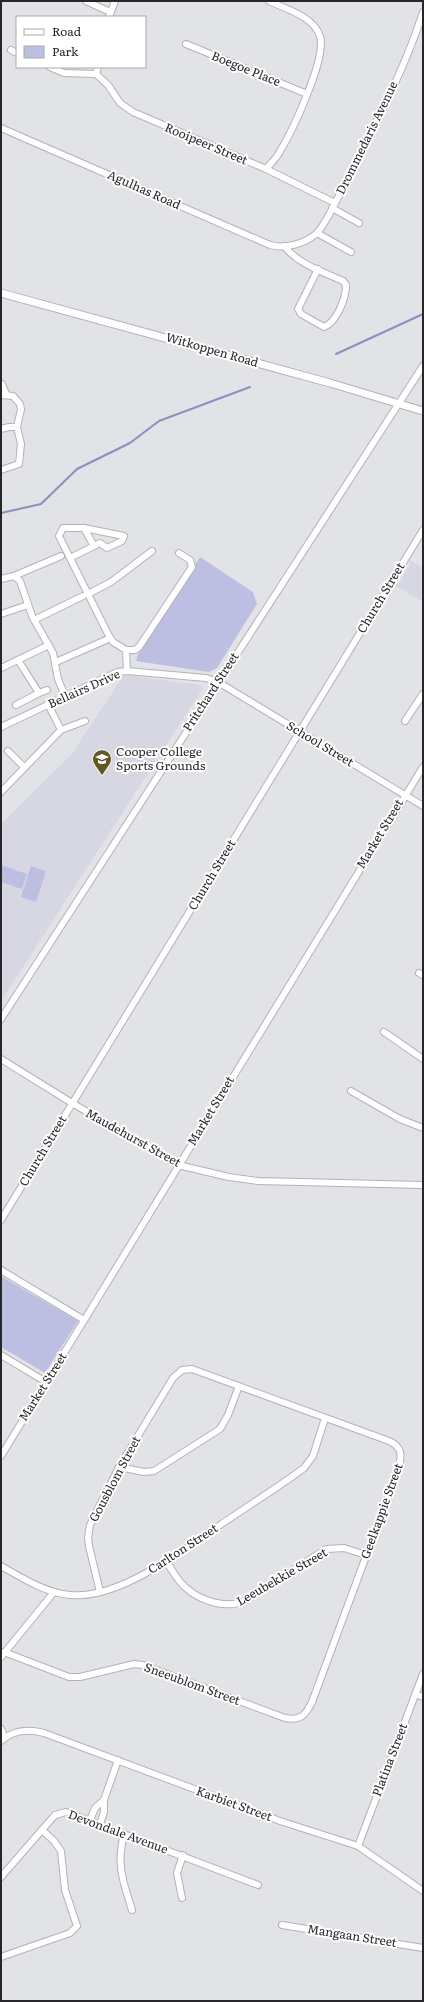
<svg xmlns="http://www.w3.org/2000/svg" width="424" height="2002" viewBox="0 0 424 2002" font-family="Literata,serif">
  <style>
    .built { fill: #d6d7e2 }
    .green { fill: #bcbfe2 }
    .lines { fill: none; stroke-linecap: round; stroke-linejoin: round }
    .stream { stroke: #8c8fbd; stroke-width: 2 }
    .minor-casing { stroke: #b3b3b7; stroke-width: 8 }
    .major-casing { stroke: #b3b3b7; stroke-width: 9 }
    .minor { stroke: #fff; stroke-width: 6 }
    .major { stroke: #fff; stroke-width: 7 }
    .labels { text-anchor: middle; stroke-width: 4; stroke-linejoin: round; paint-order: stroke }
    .street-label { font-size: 12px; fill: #272729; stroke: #fff }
    .poi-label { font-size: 12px; fill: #272729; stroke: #fff; text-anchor: start }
  </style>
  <rect width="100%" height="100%" fill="#e2e3e6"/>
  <g class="built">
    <path d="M409 560 423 568V602L393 584 399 583 410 565Z"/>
    <path d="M124 675 200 685 203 688 1 1001V824L71 755Z"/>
  </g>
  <g class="green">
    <path d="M200 557 253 592 257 604 217 668 209 672 136 661 138 654Z"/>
    <path d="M1 865 27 874 22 889 1 882Z"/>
    <path d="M31 866 46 871 36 902 21 897Z"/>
    <path d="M1 1276 78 1321 45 1373 1 1347Z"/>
  </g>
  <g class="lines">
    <g class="stream">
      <path d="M336 354 423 314"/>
      <path d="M1 513 41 504 77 469 130 443 159 421 250 387"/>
    </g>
    <g class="minor-casing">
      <g id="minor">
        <path d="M86 1 110 12"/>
        <path d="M109 17 115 1"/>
        <path d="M186 44 307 94"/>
        <path d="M11 50 17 53"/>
        <path d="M50 67 64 73 96 74"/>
        <path d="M98 67 96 74 108 85 120 103 133 112 266 169 335 203"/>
        <path d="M1 128 270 245C285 249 304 244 316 234 326 225 338 196 345 184 373 128 404 72 423 12"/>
        <path d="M266 169C270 164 276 159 279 153 292 132 327 58 320 36 313 16 286 9 269 1"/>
        <path d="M332 208 359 223"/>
        <path d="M317 233 351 252"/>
        <path d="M284 246C298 264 323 272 343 281L346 285C346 298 337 322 324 327L301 314 298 309 318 269"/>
        <path d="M2 384 6 394"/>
        <path d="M1 395 13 396 20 404 21 409 17 427 21 444 19 464 1 470"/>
        <path d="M1 429 9 427H17"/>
        <path d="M84 528 94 546"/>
        <path d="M70 558 100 543 107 548 122 541 124 536 84 528H63L59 536 109 636 113 642 126 650"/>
        <path d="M14 576 61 556"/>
        <path d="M1 579 14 576 20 581 32 616 53 653 58 679 65 696"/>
        <path d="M88 594 111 582 152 551"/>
        <path d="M1 614 28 605"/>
        <path d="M34 620 83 596"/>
        <path d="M18 660 39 693 47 690"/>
        <path d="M56 662 106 640"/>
        <path d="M1 668 49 645"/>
        <path d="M127 671 126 650H135L139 647 192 567 190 560 179 553"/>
        <path d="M16 705 39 693"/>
        <path d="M405 721 423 694"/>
        <path d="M1 727 117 672 127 671 206 678 218 682 423 806"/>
        <path d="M61 730 85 721"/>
        <path d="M8 751 24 767"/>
        <path d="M1 792 61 730 48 704"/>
        <path d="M419 973 423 975"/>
        <path d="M1 1019 423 366"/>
        <path d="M384 1032 423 1059"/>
        <path d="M1 1059 72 1103 178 1165 229 1177 258 1181 423 1185"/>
        <path d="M351 1091 400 1119 423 1128"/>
        <path d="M1 1220 423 530"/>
        <path d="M1 1270 84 1320"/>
        <path d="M1 1355 46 1382"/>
        <path d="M1 1456 423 767"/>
        <path d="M119 1467 144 1472 154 1471 220 1429 228 1415 239 1386"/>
        <path d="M166 1561C172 1570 177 1580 185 1587 200 1601 227 1610 246 1600L326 1549 344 1548 366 1555"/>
        <path d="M1 1566C22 1578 46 1593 70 1595 122 1600 187 1546 229 1519 254 1502 280 1486 304 1468L313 1456 325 1418"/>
        <path d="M4 1652 69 1677H80L134 1664 143 1665 285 1718C300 1721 306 1715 312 1702L398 1470C402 1457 403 1447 389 1441L192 1369 182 1370 173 1378 119 1467 90 1525 88 1538 89 1546 100 1592"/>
        <path d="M1 1657 54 1592"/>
        <path d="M415 1694 423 1697"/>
        <path d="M1 1729 5 1737"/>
        <path d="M1 1741C13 1730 29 1729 44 1733L280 1821 358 1846 423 1891"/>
        <path d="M90 1820 95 1808 104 1800"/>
        <path d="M100 1824 104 1812V1800L118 1760"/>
        <path d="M124 1834C116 1865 123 1881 132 1910"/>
        <path d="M358 1846 423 1674"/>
        <path d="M1 1877 55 1815 66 1812 258 1885"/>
        <path d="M182 1898 177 1873 183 1855"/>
        <path d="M282 1925 423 1948"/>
        <path d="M1 1957 70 1933 77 1926 65 1890 61 1851 54 1841 42 1830"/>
      </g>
    </g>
    <g class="major-casing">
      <path id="major" d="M1 293 330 383 423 411"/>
    </g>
    <use href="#minor" class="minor"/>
    <use href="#major" class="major"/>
  </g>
  <defs>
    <g id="school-pin" transform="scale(1)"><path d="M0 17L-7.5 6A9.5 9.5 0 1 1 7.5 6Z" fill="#635724" stroke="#fff"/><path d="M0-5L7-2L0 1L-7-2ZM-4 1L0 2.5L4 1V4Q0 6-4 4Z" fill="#fff"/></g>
  </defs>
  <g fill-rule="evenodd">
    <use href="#school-pin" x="102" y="759"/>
  </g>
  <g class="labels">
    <g class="street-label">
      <text transform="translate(246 69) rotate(22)" y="4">Boegoe Place</text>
      <text transform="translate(367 138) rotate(-64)" y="4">Drommedaris Avenue</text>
      <text transform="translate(206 144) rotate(23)" y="4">Rooipeer Street</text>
      <text transform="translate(144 190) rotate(24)" y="4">Agulhas Road</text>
      <text transform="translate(212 350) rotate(16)" y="4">Witkoppen Road</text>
      <text transform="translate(381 598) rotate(-59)" y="4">Church Street</text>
      <text transform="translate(84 689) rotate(-24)" y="4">Bellairs Drive</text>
      <text transform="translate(211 692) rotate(-57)" y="4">Pritchard Street</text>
      <text transform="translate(320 744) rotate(31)" y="4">School Street</text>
      <text transform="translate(380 834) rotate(-59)" y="4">Market Street</text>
      <text transform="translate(212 875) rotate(-59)" y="4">Church Street</text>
      <text transform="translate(211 1111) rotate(-59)" y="4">Market Street</text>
      <text transform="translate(133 1138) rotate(29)" y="4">Maudehurst Street</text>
      <text transform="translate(43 1151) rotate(-59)" y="4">Church Street</text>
      <text transform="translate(43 1387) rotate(-58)" y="4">Market Street</text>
      <text transform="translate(115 1479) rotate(-62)" y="4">Gousblom Street</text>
      <text transform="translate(382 1511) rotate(-70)" y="4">Geelkappie Street</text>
      <text transform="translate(183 1549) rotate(-33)" y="4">Carlton Street</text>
      <text transform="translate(282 1577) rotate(-30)" y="4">Leeubekkie Street</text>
      <text transform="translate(192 1684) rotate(20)" y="4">Sneeublom Street</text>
      <text transform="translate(390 1760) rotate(-69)" y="4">Platina Street</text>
      <text transform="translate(234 1804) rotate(20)" y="4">Karbiet Street</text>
      <text transform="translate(118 1832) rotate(20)" y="4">Devondale Avenue</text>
      <text transform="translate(352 1936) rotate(9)" y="4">Mangaan Street</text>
    </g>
    <g class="poi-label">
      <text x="116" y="756">Cooper College<tspan x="116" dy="14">Sports Grounds</tspan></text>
    </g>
  </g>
  <rect width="424" height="2002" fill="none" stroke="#272729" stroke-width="4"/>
  <rect x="16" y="16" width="130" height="52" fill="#ffffff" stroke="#a9a9a9"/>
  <rect x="24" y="29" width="20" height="6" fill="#ffffff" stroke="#a9a9a9"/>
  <text x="52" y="36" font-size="12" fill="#272729">Road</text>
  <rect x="24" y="46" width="20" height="12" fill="#bcbfe2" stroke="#a9a9a9"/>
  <text x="52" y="56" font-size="12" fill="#272729">Park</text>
</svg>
